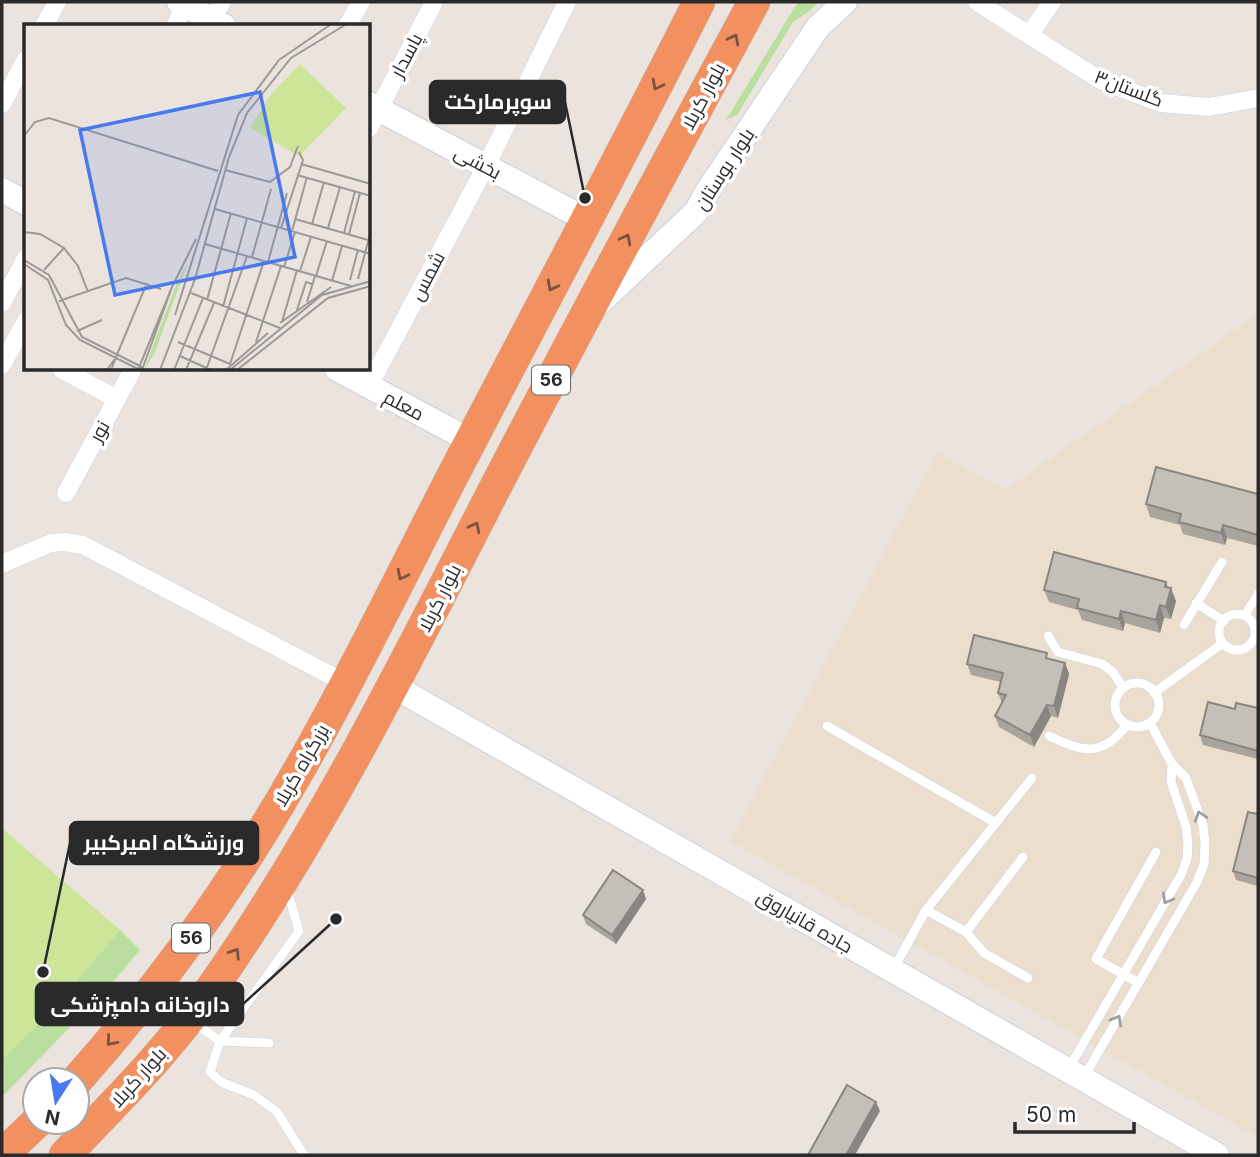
<svg xmlns="http://www.w3.org/2000/svg" width="1260" height="1157" viewBox="0 0 1260 1157" font-family="Inter,Cairo,sans-serif">
  <style>
    .education { fill: #ecdecd }
    .green { fill: #bade9d }
    .pitch { fill: #cde599 }
    .lines { fill: none; stroke-linecap: round; stroke-linejoin: round }
    .lane-casing { stroke: #cbd0db; stroke-width: 10 }
    .street-casing { stroke: #cbd0db; stroke-width: 19 }
    .secondary-casing { stroke: #cbd0db; stroke-width: 26 }
    .highway-casing { stroke: #c3c3c3; stroke-width: 33 }
    .lane { stroke: #fff; stroke-width: 9 }
    .street { stroke: #fff; stroke-width: 18 }
    .secondary { stroke: #fff; stroke-width: 24 }
    .highway { stroke: #f39060; stroke-width: 32 }
    .wall { fill: #a9a49e }
    .shaded-wall { fill: #898681 }
    .building { fill: #c4bfb8; stroke: #898681; stroke-width: 2 }
    .oneway { stroke: #7a5340 }
    .oneway2 { stroke: #9f9f9f }
    .labels { text-anchor: middle; stroke-width: 7; stroke-linejoin: round; paint-order: stroke }
    .shield { fill: #fff; stroke: #6a6a6a; stroke-width: 2 }
    .shield-label { font-size: 18px; font-weight: bold; fill: #2a2a2a }
    .street-label { font-size: 19px; fill: #2a2a2a; stroke: #fff }
    .inset-road { fill: none; stroke: #9e9995; stroke-width: 2 }
    .view { fill: #4879ed; fill-opacity: 0.15; stroke: #4879ed; stroke-width: 3.5 }
    .inset-edge { fill: none; stroke: #2a2a2a; stroke-width: 3.5 }
    .leader { fill: none; stroke: #2a2a2a; stroke-width: 2.5 }
    .callout-dot { fill: #2a2a2a; stroke: #fff; stroke-width: 2.5 }
    .callout { fill: #2a2a2a; stroke: #2a2a2a; stroke-width: 2.5 }
    .callout-label { font-size: 21px; text-anchor: middle; font-weight: bold; fill: #fff }
  </style>
  <rect width="100%" height="100%" fill="#ebe3dd"/>
  <path class="education" d="M1258 314V1137L730 841 937 453 1005 490Z"/>
  <g class="green">
    <path d="M798 2H818L811 10 793 22 737 115 726 120Z"/>
    <path d="M120 930 140 950 107 989 2 1097V1060L47 1015Z"/>
  </g>
  <path class="pitch" d="M2 828 120 930 47 1015 2 1060Z"/>
  <g class="lines">
    <g class="lane-casing">
      <g id="lane">
        <path d="M1196 603 1224 621"/>
        <circle cx="1237" cy="632" r="18"/>
        <path d="M1245 615 1258 594"/>
        <path d="M1184 625 1222 562"/>
        <path d="M1048 636 1058 652 1102 664 1113 672 1123 688"/>
        <circle cx="1137" cy="705" r="22"/>
        <path d="M1154 693 1223 643"/>
        <path d="M827 726 996 823"/>
        <path d="M1049 736C1084 752 1101 758 1127 725"/>
        <path d="M287 889 299 931 220 1041 210 1072 221 1082 254 1095 277 1112 304 1155"/>
        <path d="M926 910 966 932 984 953 1028 978"/>
        <path d="M966 932 1023 857"/>
        <path d="M894 968 926 910 1032 778"/>
        <path d="M1139 983 1096 959 1156 852"/>
        <path d="M193 1022 220 1041 269 1043"/>
        <path d="M1069 1068 1181 875 1187 859 1188 844 1186 827 1171 782 1172 764"/>
        <path d="M1084 1077 1197 882 1204 864 1205 844 1203 825 1186 778 1172 764 1150 723"/>
      </g>
    </g>
    <g class="street-casing">
      <g id="street">
        <path d="M977 2 1100 80 1161 103 1209 107 1258 98"/>
        <path d="M212 20 222 2"/>
        <path d="M44 26 57 2"/>
        <path d="M175 26 185 5"/>
        <path d="M347 26 361 2"/>
        <path d="M1029 35 1052 2"/>
        <path d="M2 104 26 59"/>
        <path d="M369 128 434 2"/>
        <path d="M2 303 26 258"/>
        <path d="M2 365 26 321"/>
        <path d="M61 369 117 399"/>
        <path d="M369 386 486 166 567 2"/>
        <path d="M66 493 133 369"/>
        <path d="M2 564 51 543 65 542 83 545 347 684"/>
      </g>
    </g>
    <g class="secondary-casing">
      <g id="secondary">
        <path d="M179 2 224 26"/>
        <path d="M369 104 587 220"/>
        <path d="M2 190 26 203"/>
        <path d="M596 306 696 212 707 192 818 27 845 2"/>
        <path d="M337 369 471 441"/>
        <path d="M393 686 1217 1155"/>
      </g>
    </g>
    <g class="highway-casing">
      <g id="highway">
        <path d="M77 1080C141 1008 199 932 251 850 327 730 388 601 453 475 535 317 619 161 699 2"/>
        <path d="M2 1155 37 1122"/>
        <path d="M65 1155C118 1100 173 1045 216 982 325 826 409 655 496 486 580 324 667 163 754 2"/>
      </g>
    </g>
    <use href="#lane" class="lane"/>
    <use href="#street" class="street"/>
    <use href="#secondary" class="secondary"/>
    <use href="#highway" class="highway"/>
  </g>
  <g class="wall">
    <path d="M1258 494V546L1227 538 1225 545 1183 534 1180 525 1150 517 1146 504Z"/>
    <path d="M1044 590 1176 601 1171 619 1164 618 1160 633 1125 623 1123 631 1082 620 1078 610 1049 602Z"/>
    <path d="M1050 659 1065 663 1069 674 1058 718 1051 716 1034 747 999 727 995 716 1002 703 998 693 1001 682 971 675 967 664Z"/>
    <path d="M1258 708V759L1203 745 1200 735 1235 709Z"/>
    <path d="M1258 814V886L1236 880 1233 871Z"/>
    <path d="M643 890 646 899 616 944 586 924 583 915Z"/>
  </g>
  <g class="shaded-wall">
    <path d="M1223 525 1227 538 1225 545 1221 533Z"/>
    <path d="M1166 582 1170 593 1171 588 1176 601 1171 619 1166 607 1165 587Z"/>
    <path d="M1160 605 1164 618 1160 633 1156 620Z"/>
    <path d="M1121 611 1125 623 1123 631 1119 619Z"/>
    <path d="M1065 663 1069 674 1058 718 1054 706Z"/>
    <path d="M1047 705 1051 716 1034 747 1030 735Z"/>
    <path d="M643 890 646 899 616 944 612 935Z"/>
    <path d="M876 1102 880 1111 855 1155H846Z"/>
  </g>
  <g class="building">
    <path d="M1156 467 1258 494V535L1223 525 1221 533 1179 522 1181 514 1146 504Z"/>
    <path d="M1054 552 1166 582 1165 587 1171 588 1166 607 1160 605 1156 620 1121 611 1119 619 1077 608 1079 599 1044 590Z"/>
    <path d="M974 635 1047 653 1046 658 1065 663 1054 706 1047 705 1030 735 995 716 1006 695 998 693 1003 673 967 664Z"/>
    <path d="M1208 702 1235 709 1236 703 1258 708V751L1200 735Z"/>
    <path d="M1248 812 1258 814V878L1233 871Z"/>
    <path d="M613 870 643 890 612 935 583 915Z"/>
    <path d="M847 1085 876 1102 846 1155H808Z"/>
  </g>
  <defs><path id="oneway-chevron" d="M-2-3.5L2.5 0L-2 3.5" fill="none" stroke-width="1.6" stroke-linecap="round" stroke-linejoin="round" transform="scale(1.75)"/></defs>
  <g class="oneway">
    <use href="#oneway-chevron" transform="translate(734 39) rotate(-62)"/>
    <use href="#oneway-chevron" transform="translate(657 85) rotate(117)"/>
    <use href="#oneway-chevron" transform="translate(626 239) rotate(-62)"/>
    <use href="#oneway-chevron" transform="translate(552 286) rotate(118)"/>
    <use href="#oneway-chevron" transform="translate(475 527) rotate(-63)"/>
    <use href="#oneway-chevron" transform="translate(402 575) rotate(117)"/>
    <use href="#oneway-chevron" transform="translate(235 953) rotate(-57)"/>
    <use href="#oneway-chevron" transform="translate(111 1041) rotate(131)"/>
  </g>
  <g class="oneway2">
    <use href="#oneway-chevron" transform="translate(1200 816) rotate(-108)"/>
    <use href="#oneway-chevron" transform="translate(1167 899) rotate(120)"/>
    <use href="#oneway-chevron" transform="translate(1117 1020) rotate(-60)"/>
  </g>
  <g class="labels">
    <g class="shield">
      <rect x="532" y="365.5" width="38" height="29" rx="5"/>
      <rect x="172" y="923.5" width="38" height="29" rx="5"/>
    </g>
    <g class="shield-label">
      <text x="551" y="386">56</text>
      <text x="191" y="944">56</text>
    </g>
    <g class="street-label">
      <text transform="translate(406 55) rotate(-62)" y="7">پاسدار</text>
      <text transform="translate(1129 88) rotate(21)" y="7">گلستان۳</text>
      <text transform="translate(703 96) rotate(-62)" y="7">بلوار کربلا</text>
      <text transform="translate(478 162) rotate(28)" y="7">بخشی</text>
      <text transform="translate(724 169) rotate(-57)" y="7">بلوار بوستان</text>
      <text transform="translate(427 276) rotate(-62)" y="7">شمس</text>
      <text transform="translate(404 405) rotate(28)" y="7">معلم</text>
      <text transform="translate(99 431) rotate(-61)" y="7">نور</text>
      <text transform="translate(439 598) rotate(-63)" y="7">بلوار کربلا</text>
      <text transform="translate(301 765) rotate(-60)" y="7">بزرگراه کربلا</text>
      <text transform="translate(805 921) rotate(30)" y="7">جاده قانیاروق</text>
      <text transform="translate(138 1077) rotate(-48)" y="7">بلوار کربلا</text>
    </g>
  </g>
  <g transform="translate(24 24)">
    <rect width="346" height="346" fill="#ebe3dd"/>
    <path d="M164 238 131 328 120 346 153 259Z" fill="#bade9d"/>
    <path d="M276 40 322 84 275 132 226 104 247 70Z" fill="#cde599"/>
    <path class="inset-road" d="M0 112 11 98 25 94 194 147M277 140 347 160M201 146 246 158 266 143 274 122M273 151 347 172M191 185 347 230M271 195 344 216M288 200 300 158M257 204 279 136 275 128M304 204 316 163M268 207 283 153M0 208 16 210 40 224 54 242 64 268M320 209 331 167M325 210 336 169M181 220 327 262M228 233 247 165M0 236 25 251 58 313 118 343M244 238 263 169M0 240 24 256 42 301 56 316 116 346M260 243 271 208M20 246 40 224M276 247 287 213M292 252 303 217M334 255 347 207M326 256 334 226M308 257 318 222M148 263 172 215M167 269 256 304M183 276 207 189M35 277 102 254 137 265M283 278 291 252M199 283 223 194M273 286 282 258 288 260M151 291 214 91 255 36 306 1M258 298 273 246M256 299 307 263M53 307 78 296M154 318 206 340M232 318 257 242M156 332 187 346M92 333 123 259M206 340 240 237M83 346 92 333 87 346M114 346 148 263 118 346M136 346 171 255 205 133 223 89 267 34 321 1M150 346 179 274M162 346 190 279M182 346 223 232M202 346 244 309M206 346 298 271 347 257M213 346 304 274 347 262"/>
    <path class="view" d="M236 68 271 233 91 271 56 106Z"/>
    <rect width="346" height="346" class="inset-edge"/>
  </g>
  <path class="leader" d="M585 198L565 102M43 972L70 843M336 919L243 1004"/>
  <g class="callout-dot">
    <circle cx="585" cy="198" r="7"/>
    <circle cx="43" cy="972" r="7"/>
    <circle cx="336" cy="919" r="7"/>
  </g>
  <g class="callout">
    <rect x="430" y="81" width="135" height="42" rx="7"/>
    <rect x="70" y="822" width="188" height="42" rx="7"/>
    <rect x="36" y="983" width="207" height="42" rx="7"/>
  </g>
  <g class="callout-label">
    <text x="498" y="109">سوپرمارکت</text>
    <text x="164" y="850">ورزشگاه امیرکبیر</text>
    <text x="140" y="1012">داروخانه دامپزشکی</text>
  </g>
  <rect width="1260" height="1157" fill="none" stroke="#2a2a2a" stroke-width="7"/>
  <g transform="translate(56 1101) rotate(192)"><circle r="33" fill="#ffffff" stroke="#aaaaaa" stroke-width="2"/>
  <path d="M0-5L12 26L0 18L-12 26Z" fill="#4879ed"/>
  <text y="-10" font-size="19" font-weight="bold" text-anchor="middle" fill="#2a2a2a">N</text>
  </g>
  <path d="M1015 1122v10h119v-10" fill="none" stroke="#2a2a2a" stroke-width="3.5"/>
  <text x="1026" y="1122" font-size="21" fill="#2a2a2a" stroke="#ffffff" stroke-width="5" paint-order="stroke">50 m</text>
</svg>
